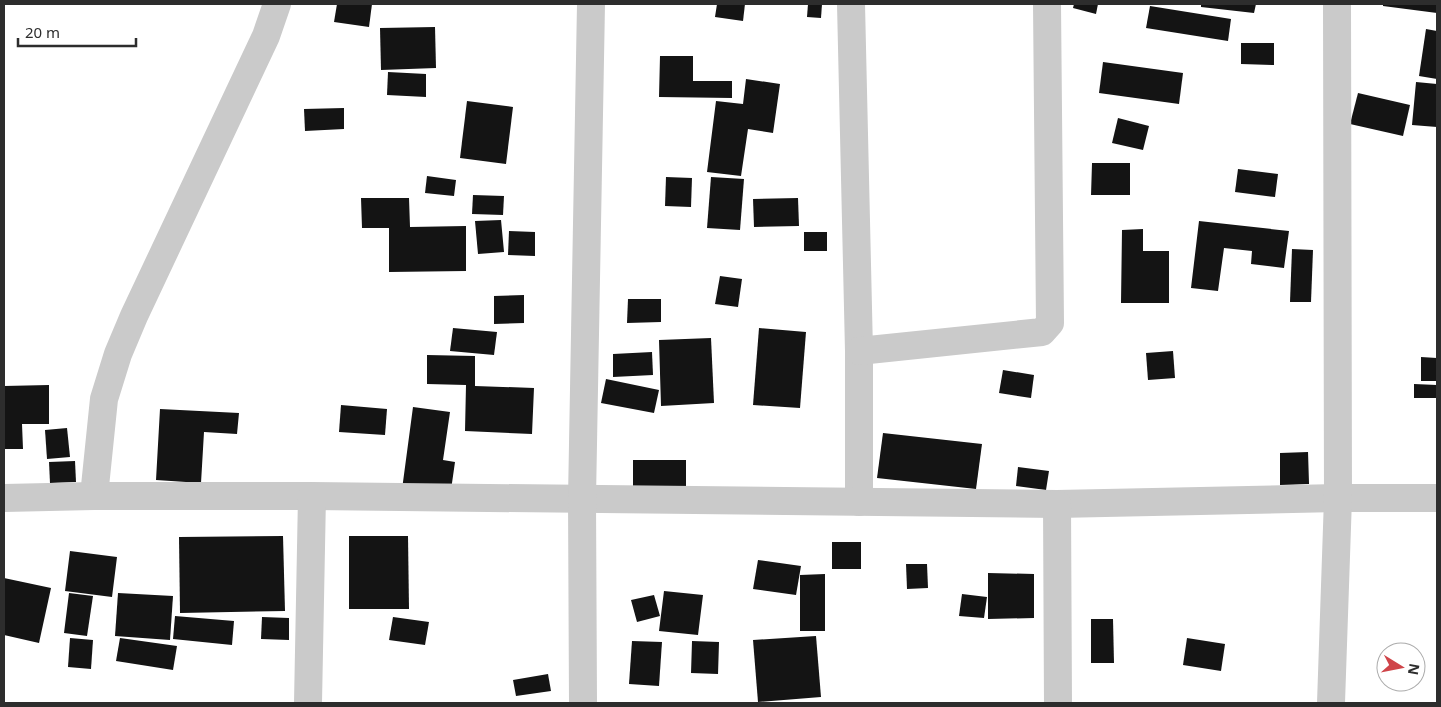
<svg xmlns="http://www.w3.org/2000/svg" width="1441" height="707" viewBox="0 0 1441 707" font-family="'Noto Sans',sans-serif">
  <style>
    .building { fill: #141414 }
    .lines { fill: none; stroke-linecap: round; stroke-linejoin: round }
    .minor { stroke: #cacaca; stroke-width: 28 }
  </style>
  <rect width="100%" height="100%" fill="#fff"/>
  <g class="building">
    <path d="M337 4H372L369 27 334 22Z"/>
    <path d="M717 4H745L743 21 715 17Z"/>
    <path d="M808 4H822L821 18 807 17Z"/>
    <path d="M1074 4H1098L1096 14 1073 8Z"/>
    <path d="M1201 4H1256L1254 13 1201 7Z"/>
    <path d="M1383 4H1437V13L1383 6Z"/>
    <path d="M1150 6 1231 19 1228 41 1146 28Z"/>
    <path d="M435 27 436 68 381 70 380 28Z"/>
    <path d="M1426 29 1437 31V79L1419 76Z"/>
    <path d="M1241 43H1274V65L1241 64Z"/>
    <path d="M660 56H693V81H732V98L659 97Z"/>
    <path d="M1103 62 1183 73 1179 104 1099 93Z"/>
    <path d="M388 72 426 74V97L387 95Z"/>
    <path d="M746 79 780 84 773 133 748 129 741 176 707 172 716 101 743 104Z"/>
    <path d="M1416 82 1437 84V127L1412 125Z"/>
    <path d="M1358 93 1410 105 1403 136 1350 124Z"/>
    <path d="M467 101 513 107 506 164 460 158Z"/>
    <path d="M344 108V129L305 131 304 109Z"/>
    <path d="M1118 118 1149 126 1143 150 1112 143Z"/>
    <path d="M1092 163H1130V195H1091Z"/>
    <path d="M1238 169 1278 174 1275 197 1235 192Z"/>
    <path d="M427 176 456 180 454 196 425 193Z"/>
    <path d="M666 177 692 178 691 207 665 206Z"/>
    <path d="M711 177 744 179 740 230 707 228Z"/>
    <path d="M473 195 504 196 503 215 472 214Z"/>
    <path d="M361 198H409L410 227 466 226V271L389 272V228H362Z"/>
    <path d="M798 198 799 226 754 227 753 199Z"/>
    <path d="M501 220 504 252 478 254 475 221Z"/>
    <path d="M1199 221 1289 231 1284 268 1251 264 1252 251 1224 248 1218 291 1191 288Z"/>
    <path d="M1143 229V251H1169V303H1121L1122 230Z"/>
    <path d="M509 231 535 232V256L508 255Z"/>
    <rect x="804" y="232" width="23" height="19"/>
    <path d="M1292 249 1313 250 1311 302H1290Z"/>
    <path d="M720 276 742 279 738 307 715 304Z"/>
    <path d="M524 295V323L494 324V296Z"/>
    <path d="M628 299H661V322L627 323Z"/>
    <path d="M453 328 497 332 494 355 450 351Z"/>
    <path d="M759 328 806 332 800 408 753 405Z"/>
    <path d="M711 338 714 403 661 406 659 340Z"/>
    <path d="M1173 351 1175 378 1148 380 1146 353Z"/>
    <path d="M652 352 653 375 613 377V354Z"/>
    <path d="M427 355 475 356V386L534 388 532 434 465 431 466 385 427 384Z"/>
    <path d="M1421 357 1437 358V381H1421Z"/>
    <path d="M1003 370 1034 375 1031 398 999 393Z"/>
    <path d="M606 379 659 390 654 413 601 403Z"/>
    <path d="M1414 384 1437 385V398H1414Z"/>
    <path d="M49 385V424H22L23 449H4V386Z"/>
    <path d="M341 405 387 409 385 435 339 432Z"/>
    <path d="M413 407 450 412 443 460 455 462 449 504 401 497Z"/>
    <path d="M160 409 239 413 237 434 204 432 201 483 156 480Z"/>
    <path d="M67 428 70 457 47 459 45 430Z"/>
    <path d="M883 433 982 444 976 489 877 478Z"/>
    <path d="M1308 452 1309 484 1280 485V453Z"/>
    <rect x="633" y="460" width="53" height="27"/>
    <path d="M75 461 76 482 50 483 49 462Z"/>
    <path d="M1018 467 1049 471 1046 490 1016 486Z"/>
    <path d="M283 536 285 611 180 613 179 537Z"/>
    <path d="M349 536H408L409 609H349Z"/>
    <rect x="832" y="542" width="29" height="27"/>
    <path d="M70 551 117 557 112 597 65 591Z"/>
    <path d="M758 560 801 566 796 595 753 589Z"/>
    <path d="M906 564H927L928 588 907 589Z"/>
    <path d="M988 573 1034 574V618L988 619Z"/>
    <path d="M825 574V631H800V575Z"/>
    <path d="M4 578 51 588 39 643 4 635Z"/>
    <path d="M664 591 703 595 698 635 659 631Z"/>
    <path d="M69 593 93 596 87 636 64 633Z"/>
    <path d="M118 593 173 596 170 640 115 636Z"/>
    <path d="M962 594 987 597 984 618 959 616Z"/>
    <path d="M654 595 660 616 637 622 631 600Z"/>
    <path d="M175 616 234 621 232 645 173 639Z"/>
    <path d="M262 617 289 618V640L261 639Z"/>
    <path d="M393 617 429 622 425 645 389 640Z"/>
    <path d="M1091 619H1113L1114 663H1091Z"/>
    <path d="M816 636 821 697 758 702 753 640Z"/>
    <path d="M70 638 93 640 91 669 68 667Z"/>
    <path d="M120 638 177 646 173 670 116 661Z"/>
    <path d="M1187 638 1225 644 1221 671 1183 665Z"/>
    <path d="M632 641 662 642 659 686 629 684Z"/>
    <path d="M692 641 719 642 718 674 691 673Z"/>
    <path d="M548 674 551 691 516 696 513 680Z"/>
  </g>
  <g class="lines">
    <g class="minor">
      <path d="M851 4 859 351V502"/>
      <path d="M859 351 1042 332 1050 323 1047 4"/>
      <path d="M94 496 104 399 118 354 134 316 266 36 277 4"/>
      <path d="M4 498 94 496H312L1057 504 1338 498H1437"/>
      <path d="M1057 504 1058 703"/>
      <path d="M308 703 312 496"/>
      <path d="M583 703 582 499 591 4"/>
      <path d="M1331 703 1338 498 1337 4"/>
    </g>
  </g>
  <rect width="1441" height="707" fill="none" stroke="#2d2d2d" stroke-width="10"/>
  <g transform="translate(1401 667) rotate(100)"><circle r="24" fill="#ffffff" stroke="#ababab"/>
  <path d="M0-4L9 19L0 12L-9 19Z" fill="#cf4449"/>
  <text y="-8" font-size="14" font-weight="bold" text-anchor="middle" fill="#2d2d2d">N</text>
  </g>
  <path d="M18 38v8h118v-8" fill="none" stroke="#2d2d2d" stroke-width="2.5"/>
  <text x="25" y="38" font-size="15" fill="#2d2d2d" stroke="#ffffff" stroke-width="4" paint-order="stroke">20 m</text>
</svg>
